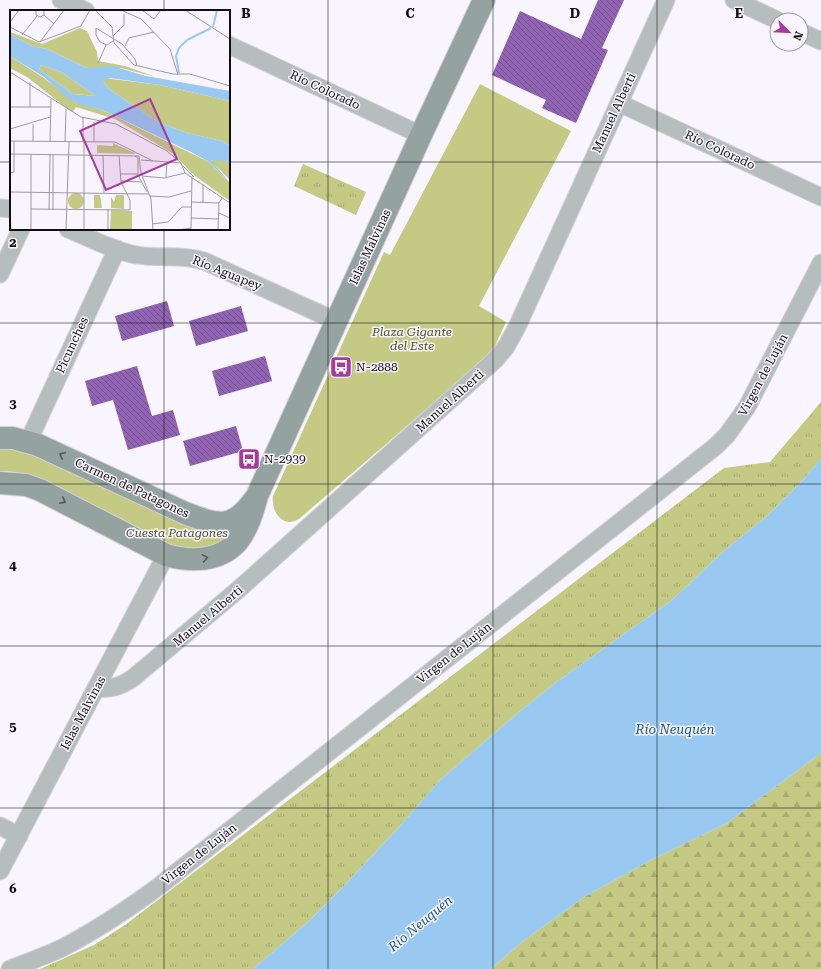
<svg xmlns="http://www.w3.org/2000/svg" width="821" height="969" viewBox="0 0 821 969" font-family="'Roboto Serif',serif">
  <style>
    .grass { fill: url(#grass-tufts) }
    .forest { fill: url(#forest-firs) }
    .park { fill: #c4ca83 }
    .water { fill: #99c8f1 }
    .building { fill: url(#building-back-hatch) }
    .lines { fill: none; stroke-linecap: round; stroke-linejoin: round }
    .street-casing { stroke: #d4d0d8; stroke-width: 19 }
    .secondary-casing { stroke: #d4d0d8; stroke-width: 24 }
    .street { stroke: #b5bebc; stroke-width: 17 }
    .secondary { stroke: #94a2a0; stroke-width: 22 }
    .oneway { stroke: #52585a }
    .grid { fill: none; stroke: #100e13; stroke-width: 1; stroke-opacity: 0.55 }
    .labels { text-anchor: middle; stroke-width: 3; stroke-linejoin: round; paint-order: stroke }
    .street-label { font-size: 12px; fill: #100e13; stroke: #f9f5fe }
    .park-label { font-size: 12px; font-style: italic; fill: #4d5025; stroke: #f9f5fe }
    .poi-label { font-size: 12px; fill: #100e13; stroke: #f9f5fe; text-anchor: start }
    .water-label { font-size: 13px; font-style: italic; fill: #16537f; stroke: #f9f5fe }
    .inset-river { fill: none; stroke: #99c8f1; stroke-width: 2 }
    .inset-road { fill: none; stroke: #9c99a0; stroke-width: 1 }
    .view { fill: #a63b9c; fill-opacity: 0.15; stroke: #a63b9c; stroke-width: 2 }
    .inset-edge { fill: none; stroke: #100e13; stroke-width: 2 }
    .grid-label { font-size: 13px; text-anchor: middle; font-weight: bold; fill: #100e13; stroke: #f9f5fe; stroke-width: 3; stroke-linejoin: round; paint-order: stroke }
  </style>
  <defs>
    <pattern id="grass-tufts" width="24" height="20" patternUnits="userSpaceOnUse"><rect width="24" height="20" fill="#c4ca83"/><path d="M3 7l-1-3M5 7V3M7 7l1-3M15 17l-1-3M17 17v-4M19 17l1-3" fill="none" stroke="#a7ac70"/></pattern>
    <pattern id="forest-firs" width="22" height="20" patternUnits="userSpaceOnUse"><rect width="22" height="20" fill="#c4ca83"/><path d="M5 1l3.5 6h-7zM16 11l3.5 6h-7z" fill="#a7ac70"/></pattern>
    <pattern id="building-back-hatch" width="6" height="6" patternUnits="userSpaceOnUse"><rect width="6" height="6" fill="#9163b3"/><path d="M-1 5l2 2M0 0l6 6M5-1l2 2" fill="none" stroke="#755090"/></pattern>
  </defs>
  <rect width="100%" height="100%" fill="#f9f5fe"/>
  <g class="grass">
    <path d="M303 164 366 192 356 215 294 186Z"/>
    <path d="M821 402V459L803 480 766 517 725 550 672 600 555 683 519 712 440 780 401 825 341 889 309 921 253 969H40L94 945 125 925 724 468 770 462Z"/>
  </g>
  <path class="forest" d="M821 753V969H491L522 942 584 897 651 860 727 823Z"/>
  <g class="park">
    <path d="M480 84 571 131 479 306 506 322 494 348 487 357 299 519C282 529 271 511 273 496L384 252 390 255Z"/>
    <path d="M0 446 17 447 234 530C211 551 208 550 178 550L26 475 15 472 0 471Z"/>
  </g>
  <path class="water" d="M821 459V753L727 823 651 860 584 897 522 942 491 969H253L309 921 341 889 401 825 440 780 519 712 555 683 672 600 725 550 766 517 803 480Z"/>
  <g class="building">
    <path d="M598 0H624L602 48 608 50 576 123 542 108 546 100 492 75 520 11 581 39Z"/>
    <path d="M167 301 174 326 122 341 115 316Z"/>
    <path d="M241 306 248 331 196 346 189 321Z"/>
    <path d="M265 356 272 381 219 396 212 371Z"/>
    <path d="M137 366 152 416 173 410 180 435 128 450 113 400 92 406 85 381Z"/>
    <path d="M236 426 243 451 190 466 183 441Z"/>
  </g>
  <g class="lines">
    <g class="street-casing">
      <g id="street">
        <path d="M61 0 86 11"/>
        <path d="M734 0 777 20"/>
        <path d="M801 32 821 41"/>
        <path d="M229 45 421 135"/>
        <path d="M619 103 821 197"/>
        <path d="M0 208 11 209"/>
        <path d="M68 229C88 237 116 252 137 255 159 259 182 254 204 261L336 321"/>
        <path d="M0 274 21 229"/>
        <path d="M28 442 117 249"/>
        <path d="M96 688C111 690 121 686 133 678L239 589 495 360 506 347 517 327 666 0"/>
        <path d="M0 826 19 836"/>
        <path d="M0 871 166 555"/>
        <path d="M10 969C28 962 45 956 62 948 95 931 128 909 158 887L716 446 727 435 747 407 821 263"/>
      </g>
    </g>
    <g class="secondary-casing">
      <g id="secondary">
        <path d="M0 438H13L38 445 185 513C217 525 232 531 254 500"/>
        <path d="M0 483 26 485 40 490 166 555C190 562 220 562 238 541 248 528 253 511 257 496L421 135 484 0"/>
      </g>
    </g>
    <use href="#street" class="street"/>
    <use href="#secondary" class="secondary"/>
  </g>
  <defs><path id="oneway-chevron" d="M-2-3.5L2.5 0L-2 3.5" fill="none" stroke-width="1.6" stroke-linecap="round" stroke-linejoin="round"/></defs>
  <g class="oneway">
    <use href="#oneway-chevron" transform="translate(62 455) rotate(-155)"/>
    <use href="#oneway-chevron" transform="translate(63 501) rotate(27)"/>
    <use href="#oneway-chevron" transform="translate(205 558) rotate(-10)"/>
  </g>
  <path class="grid" d="M164 0V11M328 0V969M493 0V969M657 0V969M0 162H11M229 162H821M164 229V969M0 323H821M0 484H821M0 646H821M0 808H821"/>
  <defs>
    <g id="bus-square" transform="scale(1.15)"><rect x="-9" y="-9" width="18" height="18" rx="4" fill="#a63b9c" stroke="#f9f5fe"/><path d="M-5-6H5V4H4V6H2V4H-2V6H-4V4H-5ZM-3.5-4V0h7V-4ZM-3.5 1.2v1.5H-2V1.2ZM2 1.2v1.5H3.5V1.2Z" fill="#fff"/></g>
  </defs>
  <g fill-rule="evenodd">
    <use href="#bus-square" x="341" y="367"/>
    <use href="#bus-square" x="249" y="459"/>
  </g>
  <g class="labels">
    <g class="street-label">
      <text transform="translate(325 90) rotate(25)" y="4">Río Colorado</text>
      <text transform="translate(614 113) rotate(-65)" y="4">Manuel Alberti</text>
      <text transform="translate(720 150) rotate(25)" y="4">Río Colorado</text>
      <text transform="translate(370 247) rotate(-65)" y="4">Islas Malvinas</text>
      <text transform="translate(227 273) rotate(22)" y="4">Río Aguapey</text>
      <text transform="translate(72 345) rotate(-65)" y="4">Picunches</text>
      <text transform="translate(763 375) rotate(-62)" y="4">Virgen de Luján</text>
      <text transform="translate(450 401) rotate(-42)" y="4">Manuel Alberti</text>
      <text transform="translate(132 488) rotate(25)" y="4">Carmen de Patagones</text>
      <text transform="translate(208 616) rotate(-40)" y="4">Manuel Alberti</text>
      <text transform="translate(454 653) rotate(-38)" y="4">Virgen de Luján</text>
      <text transform="translate(83 713) rotate(-62)" y="4">Islas Malvinas</text>
      <text transform="translate(199 854) rotate(-38)" y="4">Virgen de Luján</text>
    </g>
    <g class="park-label">
      <text x="412" y="336">Plaza Gigante<tspan x="412" dy="14">del Este</tspan></text>
      <text x="177" y="537">Cuesta Patagones</text>
    </g>
    <g class="poi-label">
      <text x="356" y="371">N-2888</text>
      <text x="264" y="463">N-2939</text>
    </g>
    <g class="water-label">
      <text x="675" y="734">Río Neuquén</text>
      <text transform="translate(420 923) rotate(-40)" y="5">Río Neuquén</text>
    </g>
  </g>
  <g transform="translate(10 10)">
    <rect width="220" height="220" fill="#f9f5fe"/>
    <path d="M0 46 34 68 65 92 92 100 199 152 220 173V191L185 166 162 143 105 109 66 97 63 102 59 100 17 67 0 58ZM84 185H90L92 198H84ZM106 185H114V199L101 198V187L104 192Z" fill="#c4ca83"/>
    <path d="M70 18 77 21 87 42 88 51 115 56 146 67 111 58H77L37 39 22 36 0 24V22L32 34ZM31 55 51 62 86 86 63 84 29 59ZM94 68 150 75 220 91V136L212 131 177 123 148 112 99 79 93 71ZM204 149 220 152V170L201 151Z" fill="#c4ca83"/>
    <path d="M103 133 125 143V144L87 143V135L103 136ZM58 191a8 8 0 1 1 16 0a8 8 0 1 1-16 0ZM101 200 122 201V220H100Z" fill="#c4ca83"/>
    <path d="M0 24 22 36 37 39 77 58 102 56 136 66 220 81V91L150 75 100 68 93 71 99 79 148 112 177 123 212 131 220 136V152L201 150 220 173 199 152 181 142 92 100 71 95 59 89 34 67 0 46ZM31 55 51 62 86 86 63 84 29 59Z" fill="#99c8f1" fill-rule="evenodd"/>
    <path class="inset-river" d="M203 17 207 0M169 63 166 46 169 38 177 30 201 18"/>
    <path class="inset-road" d="M26 0V5L30 7 34 5V0M85 0 102 17 104 33 124 55 163 64H180L220 76M111 0 131 9 160 39 168 65M132 0 144 9 151 0M175 0 220 29M34 5 44 14M0 12 9 0M0 17 29 32M12 25 27 6M103 26 114 15V4M103 31 97 35 90 32 86 25V18L112 34 125 49 127 56M29 32 71 16 80 0M30 32 54 0M115 36 119 28 144 22M88 53 96 35M0 62 71 107 106 114 157 141 171 153 175 163 220 193M0 97H41M20 97V73M0 119 40 107M0 131 105 132 143 151M23 131V114M40 132 41 89M55 132 56 99M73 132V108M84 132V112M0 144 129 146 131 163 141 189 143 220M93 145 94 183M125 146 128 148V165L137 182M131 150 171 153M173 156 184 167M0 163 4 162V131M111 164H128M132 166 154 168 175 163M156 167 157 152M111 171 131 172M0 182 139 184M140 186 159 187 181 181M181 192 209 193M193 192V174M21 199 120 200V190L111 172 109 145M98 199V220M39 200 40 145M43 200V145M209 203 220 208M0 204 1 220M181 208 209 209M142 214 158 212 172 197H181M21 220V144M56 220 59 132M74 220V132M169 220 181 218M181 220 182 166M208 220 209 193 212 188"/>
    <path class="view" d="M140 89 167 149 96 180 70 121Z"/>
    <rect width="220" height="220" class="inset-edge"/>
  </g>
  <g class="grid-label">
    <text x="246" y="18">B</text>
    <text x="410" y="18">C</text>
    <text x="575" y="18">D</text>
    <text x="739" y="18">E</text>
    <text x="13" y="247">2</text>
    <text x="13" y="408">3</text>
    <text x="13" y="570">4</text>
    <text x="13" y="731">5</text>
    <text x="13" y="893">6</text>
  </g>
  <g transform="translate(789 32) rotate(114)"><circle r="19" fill="#f9f5fe" stroke="#9c99a0"/>
  <path d="M0-3L7 15L0 10L-7 15Z" fill="#a63b9c"/>
  <text y="-6" font-size="11" font-weight="bold" text-anchor="middle" fill="#100e13">N</text>
  </g>
</svg>
